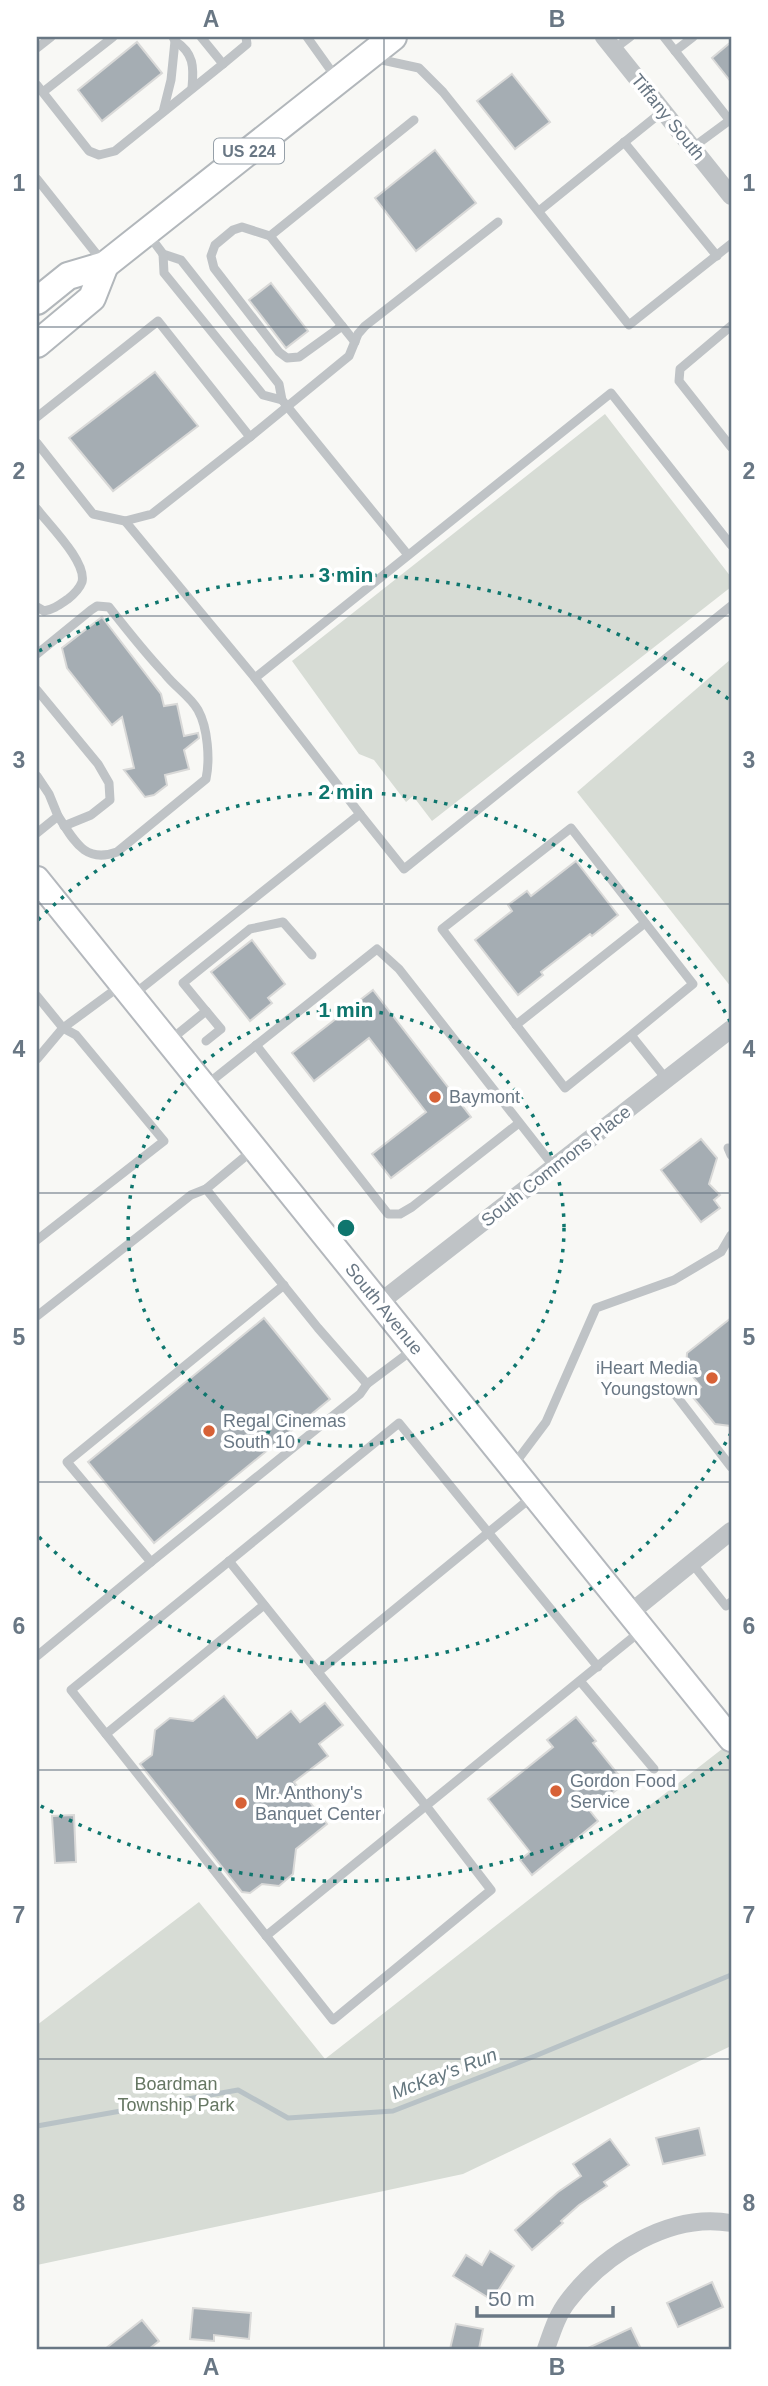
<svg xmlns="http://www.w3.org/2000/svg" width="768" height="2386" viewBox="0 0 768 2386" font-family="Arial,sans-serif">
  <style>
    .green { fill: #d7dcd5 }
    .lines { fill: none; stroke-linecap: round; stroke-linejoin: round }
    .stream { stroke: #b8c2c6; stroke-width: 5 }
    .building { fill: #a5adb3; stroke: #d9d9d8; stroke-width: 2 }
    .secondary-casing { stroke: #b4b8bd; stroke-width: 28 }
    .primary-casing { stroke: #b2b7bb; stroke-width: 30 }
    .service { stroke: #bfc3c6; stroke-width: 9 }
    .minor { stroke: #bfc3c6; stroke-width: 18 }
    .secondary { stroke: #fff; stroke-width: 24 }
    .primary { stroke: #fff; stroke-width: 26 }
    .grid { fill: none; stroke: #697784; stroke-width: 2; stroke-opacity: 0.55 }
    .ring { fill: none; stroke: #0f766e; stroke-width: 3.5; stroke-dasharray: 3.5 7 }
    .poi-dot { fill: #d76136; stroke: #fff; stroke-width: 2.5 }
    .labels { text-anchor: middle; stroke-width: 7; stroke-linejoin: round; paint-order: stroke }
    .shield { fill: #fff; stroke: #96a0a9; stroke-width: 2 }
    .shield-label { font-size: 16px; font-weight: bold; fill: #697784 }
    .street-label { font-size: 18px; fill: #697784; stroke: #fff }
    .poi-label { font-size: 18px; fill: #697784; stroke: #fff; text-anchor: start }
    .park-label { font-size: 18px; fill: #667763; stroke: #fff }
    .water-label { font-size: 19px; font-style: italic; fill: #65777f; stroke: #fff }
    .centre { fill: #0f766e; stroke: #fff; stroke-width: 3.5 }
    .ring-label { font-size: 21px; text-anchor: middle; font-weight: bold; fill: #0f766e; stroke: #fff; stroke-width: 7; stroke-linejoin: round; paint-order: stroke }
    .neatline { fill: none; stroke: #697784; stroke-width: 2.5 }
    .grid-label { font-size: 23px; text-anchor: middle; font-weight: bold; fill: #697784 }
  </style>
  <rect width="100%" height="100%" fill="#f8f8f5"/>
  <g class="green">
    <path d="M605 414 731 577V587L432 821 413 796 406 802 374 760 359 754 292 661Z"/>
    <path d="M731 659V987L577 792Z"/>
    <path d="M731 1742V2046L463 2174 37 2265V2025L199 1902 325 2059Z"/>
  </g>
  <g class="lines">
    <path class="stream" d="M37 2126 238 2090 288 2118 393 2111 535 2056 731 1975"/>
  </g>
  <g class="building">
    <path d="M137 42 162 73 102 121 78 90Z"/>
    <path d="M731 42V82L712 58Z"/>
    <path d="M512 74 550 122 515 149 477 101Z"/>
    <path d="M435 150 476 203 416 251 375 198Z"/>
    <path d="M271 283 308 331 286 348 249 300Z"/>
    <path d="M155 372 198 426 113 491 69 438Z"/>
    <path d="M102 617 161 694 164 706 177 704 184 736 198 733 199 738 184 750 189 769 165 775 167 785 154 795 145 797 124 770 134 768 122 717 112 725 67 668 62 648Z"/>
    <path d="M576 861 618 915 592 936 590 934 541 972 543 975 518 995 475 940 512 911 508 905 527 891 531 896Z"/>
    <path d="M252 940 285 984 268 998 272 1003 250 1021 211 972Z"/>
    <path d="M373 990 471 1117 391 1178 372 1154 426 1112 369 1038 314 1081 292 1053Z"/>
    <path d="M701 1139 717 1158 709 1184 720 1195 714 1200 720 1208 701 1222 661 1170Z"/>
    <path d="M264 1318 330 1399 154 1543 88 1462Z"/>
    <path d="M731 1318V1426L715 1424 691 1395 701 1387 686 1368 687 1353Z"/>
    <path d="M224 1696 257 1738 291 1711 300 1722 325 1703 343 1725 319 1744 328 1756 294 1782 327 1824 296 1849 293 1874 279 1886 262 1884 250 1893 242 1892 140 1764 152 1755 155 1730 170 1718 193 1721Z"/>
    <path d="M576 1717 596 1741 593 1743 625 1783 590 1811 598 1821 532 1875 520 1860 530 1852 488 1799 553 1747 547 1740Z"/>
    <path d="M74 1815 76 1862 55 1863 52 1816Z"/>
    <path d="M699 2128 705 2155 663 2164 656 2138Z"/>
    <path d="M610 2139 629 2165 604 2182 607 2186 579 2205 561 2221 563 2223 532 2250 515 2230 558 2192 581 2176 573 2164Z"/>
    <path d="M490 2251 514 2266 492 2300 453 2276 466 2255 482 2265Z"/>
    <path d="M712 2282 723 2307 678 2327 667 2303Z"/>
    <path d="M193 2308 251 2313 249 2339 214 2335V2341L190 2339Z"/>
    <path d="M142 2320 159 2341 149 2349H105Z"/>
    <path d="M456 2324 483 2329 479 2349H450Z"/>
    <path d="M631 2328 641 2349H586Z"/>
  </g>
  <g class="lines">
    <g class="secondary-casing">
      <path id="secondary" d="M37 879 731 1739"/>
    </g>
    <g class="primary-casing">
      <g id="primary">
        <path d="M37 301 68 276 105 265 393 37"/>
        <path d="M37 344 92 298 105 265"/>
      </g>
    </g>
    <g class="service">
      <path d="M307 37 337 79"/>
      <path d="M664 37 731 122"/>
      <path d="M175 41C194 53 194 67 192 88"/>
      <path d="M37 48 51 37"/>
      <path d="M614 49 630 37"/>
      <path d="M675 51 693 37"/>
      <path d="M373 58 419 68 443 92 629 325 731 244"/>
      <path d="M223 64 247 44 246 37"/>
      <path d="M37 85 89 151 99 155 115 151 223 64 201 37"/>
      <path d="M43 92 113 37"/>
      <path d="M163 112 171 80 175 41 173 37"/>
      <path d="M624 142 717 256"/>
      <path d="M692 148 730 120"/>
      <path d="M37 179 102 261"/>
      <path d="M539 211 663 111"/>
      <path d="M148 234 163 254 181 260 279 384 282 400 408 555"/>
      <path d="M270 236 242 227 233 230 215 245 211 256 214 268 279 352 287 358 299 357 342 326"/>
      <path d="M163 254 164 273 263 395 282 400"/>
      <path d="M731 326 680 369 679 381 731 447"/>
      <path d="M355 342 270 236 414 120"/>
      <path d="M37 417 158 321 250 437 152 514 125 521 93 514 37 443"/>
      <path d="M250 437 349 356 358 334 365 326 498 222"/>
      <path d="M37 509C49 525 87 562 82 582 79 590 73 595 68 599 59 605 54 609 44 611L37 607"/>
      <path d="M125 521 255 678"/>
      <path d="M37 654 91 610 97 606 109 607C127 630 145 653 165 674 175 687 190 696 198 710 208 728 210 760 206 779L117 852C84 864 74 840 58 816"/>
      <path d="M37 690 98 764 109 783 110 800 91 815 64 826"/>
      <path d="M37 776 49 794 58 816 37 833"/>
      <path d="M360 814 404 869 731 606"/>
      <path d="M133 995 360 814 255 678 611 393 731 545"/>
      <path d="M37 996 63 1028 76 1035 164 1141 37 1240"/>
      <path d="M206 1011 183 983 250 929 283 922 312 955"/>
      <path d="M516 1025 645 923"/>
      <path d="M631 1035 565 1088 442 929 571 828 693 984 631 1035 667 1080"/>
      <path d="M169 1041 206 1011 221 1029 206 1041"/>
      <path d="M256 1045 388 1214H400L412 1207 519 1123"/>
      <path d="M37 1059 63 1028 120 986"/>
      <path d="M205 1086 377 949 399 969 555 1168"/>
      <path d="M728 1148 731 1155"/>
      <path d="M253 1150 206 1189 318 1328 367 1384 415 1348"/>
      <path d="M284 1285 67 1462 151 1562 360 1394 367 1384"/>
      <path d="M37 1316 191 1195 206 1189"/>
      <path d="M671 1389 731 1467"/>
      <path d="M513 1466 546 1422 596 1308 674 1280 721 1252 731 1235"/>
      <path d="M229 1561 318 1672 533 1496"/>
      <path d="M691 1562 726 1606 731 1602"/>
      <path d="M37 1656 151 1562"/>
      <path d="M318 1672 427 1807 491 1890 333 2020 71 1690 399 1423 598 1667"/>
      <path d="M580 1681 654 1769"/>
      <path d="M106 1734 264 1605"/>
      <path d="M266 1936 642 1630"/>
    </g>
    <g class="minor">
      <path d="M604 37 731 196"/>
      <path d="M379 1303 731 1029"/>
      <path d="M630 1613 731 1531"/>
      <path d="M546 2349C552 2332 557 2315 568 2301 604 2254 670 2212 731 2223"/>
    </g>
    <use href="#secondary" class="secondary"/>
    <use href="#primary" class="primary"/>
  </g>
  <path class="grid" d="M384 37V2349M37 327H731M37 616H731M37 904H731M37 1193H731M37 1482H731M37 1770H731M37 2059H731"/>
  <g class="ring">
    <circle cx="346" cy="1228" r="218"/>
    <path d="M731 1433A436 436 0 0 1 38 1536M38 920A436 436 0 0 1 731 1023"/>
    <path d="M730 1756A653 653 0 0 1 39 1805M39 651A653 653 0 0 1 730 700"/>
  </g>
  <g class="poi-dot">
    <circle cx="435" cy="1097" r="7"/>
    <circle cx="712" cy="1378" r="7"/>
    <circle cx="209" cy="1431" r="7"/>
    <circle cx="556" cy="1791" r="7"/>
    <circle cx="241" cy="1803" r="7"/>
  </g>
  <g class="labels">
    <rect class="shield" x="214" y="138.5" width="70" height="25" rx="5"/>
    <g class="shield-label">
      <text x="249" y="157">US 224</text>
    </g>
    <g class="street-label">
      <text transform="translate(668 117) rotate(51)" y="6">Tiffany South</text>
      <text transform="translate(556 1166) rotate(-38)" y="6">South Commons Place</text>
      <text transform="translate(384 1309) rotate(51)" y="6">South Avenue</text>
    </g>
    <g class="poi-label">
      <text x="449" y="1103">Baymont</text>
      <text x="698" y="1374" text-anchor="end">iHeart Media<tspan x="698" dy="21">Youngstown</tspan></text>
      <text x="223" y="1427">Regal Cinemas<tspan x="223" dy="21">South 10</tspan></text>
      <text x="570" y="1787">Gordon Food<tspan x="570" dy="21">Service</tspan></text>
      <text x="255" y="1799">Mr. Anthony's<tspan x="255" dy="21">Banquet Center</tspan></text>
    </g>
    <g class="park-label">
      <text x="176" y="2090">Boardman<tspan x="176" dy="21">Township Park</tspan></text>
    </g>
    <g class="water-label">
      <text transform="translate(444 2073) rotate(-21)" y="7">McKay's Run</text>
    </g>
  </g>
  <circle cx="346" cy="1228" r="10" class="centre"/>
  <g class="ring-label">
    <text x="346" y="582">3 min</text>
    <text x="346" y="799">2 min</text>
    <text x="346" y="1017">1 min</text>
  </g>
  <rect width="768" height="2386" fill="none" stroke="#ffffff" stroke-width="77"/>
  <path d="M477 2306v10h136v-10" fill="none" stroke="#697784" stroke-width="3.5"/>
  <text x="488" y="2306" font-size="21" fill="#697784" stroke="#ffffff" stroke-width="5" paint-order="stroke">50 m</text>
  <rect x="38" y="38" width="692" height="2310" class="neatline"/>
  <g class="grid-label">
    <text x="211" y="27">A</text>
    <text x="557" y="27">B</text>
    <text x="19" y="191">1</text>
    <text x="749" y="191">1</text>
    <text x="19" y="479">2</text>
    <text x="749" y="479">2</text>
    <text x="19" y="768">3</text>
    <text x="749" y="768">3</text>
    <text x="19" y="1057">4</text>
    <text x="749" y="1057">4</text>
    <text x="19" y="1345">5</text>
    <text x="749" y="1345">5</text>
    <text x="19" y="1634">6</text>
    <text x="749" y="1634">6</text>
    <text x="19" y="1923">7</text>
    <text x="749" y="1923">7</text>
    <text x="19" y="2211">8</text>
    <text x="749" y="2211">8</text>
    <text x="211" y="2375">A</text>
    <text x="557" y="2375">B</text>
  </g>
</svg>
